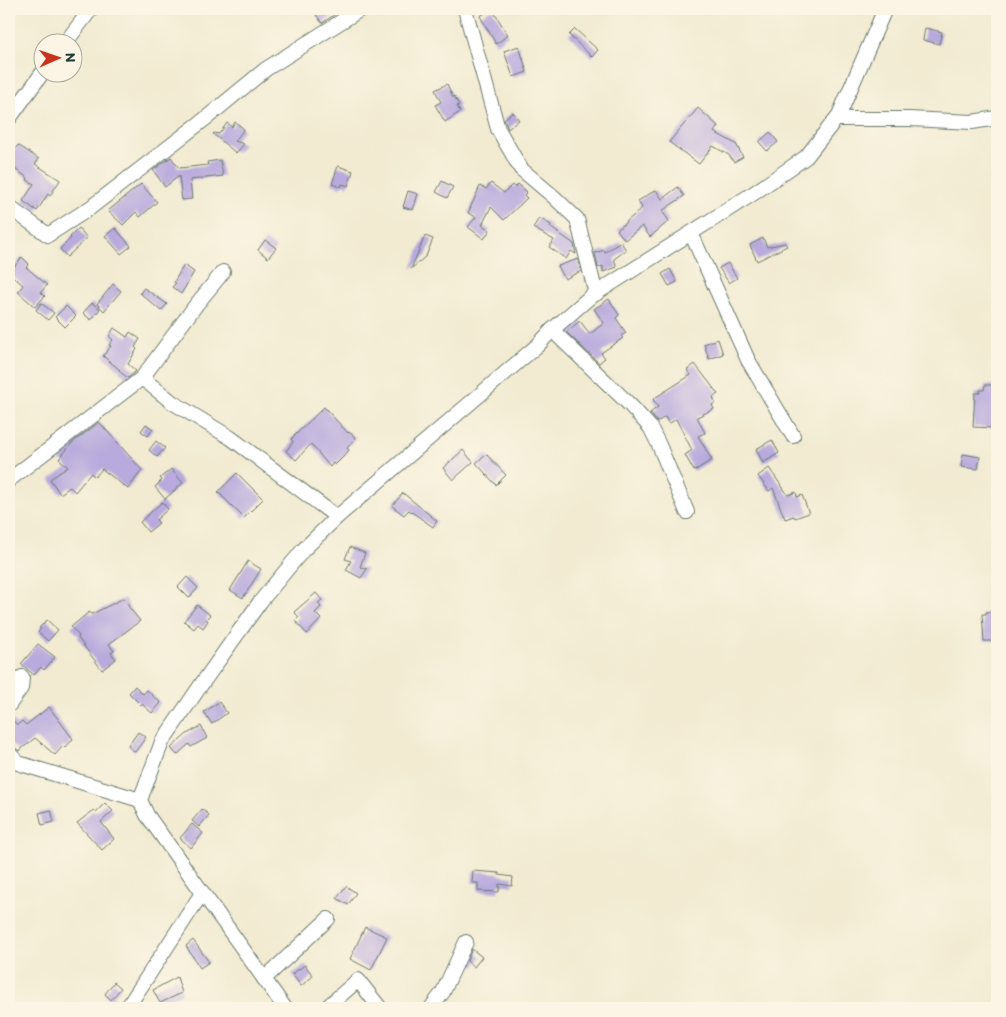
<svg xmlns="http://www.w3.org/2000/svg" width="1006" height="1017" viewBox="0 0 1006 1017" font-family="Itim,sans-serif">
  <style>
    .building { fill: #b8aadd }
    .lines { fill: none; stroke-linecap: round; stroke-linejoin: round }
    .street-casing { stroke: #697a6b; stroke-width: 16 }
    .street { stroke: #fff; stroke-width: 14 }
  </style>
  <rect width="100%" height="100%" fill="#fcf5e5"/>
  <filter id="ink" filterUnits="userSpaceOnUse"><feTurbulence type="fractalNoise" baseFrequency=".02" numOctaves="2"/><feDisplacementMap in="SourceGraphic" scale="10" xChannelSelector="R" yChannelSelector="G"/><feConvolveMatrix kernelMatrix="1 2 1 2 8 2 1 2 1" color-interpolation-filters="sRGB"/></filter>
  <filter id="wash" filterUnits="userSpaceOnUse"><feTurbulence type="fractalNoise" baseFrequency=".0096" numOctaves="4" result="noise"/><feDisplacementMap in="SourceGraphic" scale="20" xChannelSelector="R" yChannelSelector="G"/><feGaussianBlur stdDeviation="1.12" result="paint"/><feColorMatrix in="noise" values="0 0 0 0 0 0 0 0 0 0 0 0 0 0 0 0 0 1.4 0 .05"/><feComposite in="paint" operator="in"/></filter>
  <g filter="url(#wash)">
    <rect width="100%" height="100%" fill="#f2ebd2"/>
    <g id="blocks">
      <g class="building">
        <path d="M312 9H343L322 23Z"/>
        <path d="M492 9 508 35 496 44 480 16Z"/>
        <path d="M925 28 942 32 939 44 923 40Z"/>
        <path d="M575 29 598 50 592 57 569 35Z"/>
        <path d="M519 46 527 72 513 77 504 51Z"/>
        <path d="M447 84 453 97 454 96 459 105 457 106 460 112 445 122 435 105 441 102 435 90Z"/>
        <path d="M698 108 718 126 714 132 736 144 743 157 734 162 729 155 713 146 699 164 669 142Z"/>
        <path d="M513 112 519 120 508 129 504 119Z"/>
        <path d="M235 122 244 129 235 141 244 144 236 153 213 134 214 133 219 134 227 123 232 127Z"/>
        <path d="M770 132 778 142 767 151 759 142Z"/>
        <path d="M18 145 39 159 35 164 60 180 50 196 48 194 37 211 23 201 34 184 27 180 28 178 9 165V159Z"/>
        <path d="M171 157 179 168 208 165 207 162 220 160 223 176 190 180 192 199 182 200 179 176 165 187 153 170Z"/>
        <path d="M338 166 353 171 348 186 342 184 341 187 332 184Z"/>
        <path d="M442 181 453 187 447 198 436 192Z"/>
        <path d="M491 183 504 193 512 185 515 187 518 184 527 192 524 195 527 198 504 220 491 207 482 225 490 230 484 239 468 227 476 217 468 213 480 186 486 189Z"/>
        <path d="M141 184 157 202 140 217 136 212 123 225 108 211Z"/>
        <path d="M678 187 684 196 662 211 669 221 650 237 642 226 625 240 617 230 642 208 638 201 656 190 662 199Z"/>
        <path d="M408 191 418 194 413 210 403 207Z"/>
        <path d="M539 218 551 225 550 227 574 244 576 254 571 251 566 259 549 247 554 240 533 228Z"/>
        <path d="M79 228 87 238 67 257 60 249 71 238 70 237Z"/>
        <path d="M115 228 131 246 121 254 105 236Z"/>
        <path d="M425 236 433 239 426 256 411 269Z"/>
        <path d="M763 238 767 247 785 243 787 246 757 261 750 245Z"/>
        <path d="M265 240 276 248 268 258 258 250Z"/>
        <path d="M621 242 626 250 614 259 617 267 603 272V266L598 268 595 253 604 250 605 252Z"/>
        <path d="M22 257 29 264 26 267 47 285 41 292 45 296 35 307 18 292 23 285 9 273Z"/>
        <path d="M578 259 581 271 565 279 558 266Z"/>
        <path d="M728 263 737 278 729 283 719 268Z"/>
        <path d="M184 265 194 272 181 294 172 287 176 283 174 282Z"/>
        <path d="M670 269 677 282 669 286 662 274Z"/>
        <path d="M113 284 121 291 104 311 97 304Z"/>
        <path d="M144 288 167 304 161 311 140 293Z"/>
        <path d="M609 299 619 315 616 318 626 333 621 336 623 338 601 353 605 358 599 363 566 332 580 321 590 334 604 323 594 309Z"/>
        <path d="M41 303 54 313 48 320 36 310Z"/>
        <path d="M92 303 100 309 91 320 83 313Z"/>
        <path d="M66 306 76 316 65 327 55 317Z"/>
        <path d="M114 328 127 337 130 332 140 339 135 347 137 349 128 364 136 371 128 378 119 371 120 370 103 356 111 346 109 345 113 340 109 336Z"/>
        <path d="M718 339 723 354 709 359 704 344Z"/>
        <path d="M695 364 718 394 713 397 715 403 712 405 714 409 697 417 705 433 698 436 712 460 694 471 685 455 692 450 676 419 669 424 665 417 657 422 650 413 658 407 653 399 691 375 687 370Z"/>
        <path d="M985 385H996L997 410H995L994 414 993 428 973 427 975 393H980V390H984Z"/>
        <path d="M324 407 348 433 349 432 356 438 347 448 349 450 344 456 335 465 333 463 330 467 311 444 296 460 286 451 293 442 291 439Z"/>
        <path d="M99 422 142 470 128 489 102 469 95 477 91 473 75 492 70 487 60 494 50 479 68 467 59 459 72 443Z"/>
        <path d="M146 424 153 429 148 436 141 431Z"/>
        <path d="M772 440 779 453 763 463 756 449Z"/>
        <path d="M156 441 165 448 157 457 149 450Z"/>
        <path d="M463 450 473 462 453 480 443 468Z"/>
        <path d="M486 454 506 475 496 485 476 463Z"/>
        <path d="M963 454 980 457 978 469 961 467Z"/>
        <path d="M769 468 788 495 796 492 797 497 802 495 809 513 795 518 794 516 785 519 773 488 769 491 758 476Z"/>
        <path d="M171 469 183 483 165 499 155 487 162 480 160 478Z"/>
        <path d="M237 473 263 499 244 518 218 492Z"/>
        <path d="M403 493 437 521 433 527 409 510 404 515 392 506Z"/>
        <path d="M162 502 168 509 156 520 159 523 148 532 140 522Z"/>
        <path d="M350 547 365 553 360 567 367 569 361 578 346 570 351 561 345 559Z"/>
        <path d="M248 561 261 569 243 598 230 590Z"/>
        <path d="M187 577 198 588 189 598 178 587Z"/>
        <path d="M316 593 322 600 318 603 321 607 315 613 321 619 307 634 295 621 299 617 294 612Z"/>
        <path d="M124 598 129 605 128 606 140 621 109 644 114 651 111 653 116 659 102 670 78 638 79 636 71 627 89 612 92 614Z"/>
        <path d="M197 605 210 615 206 619 208 621 203 628 198 624 194 629 184 621Z"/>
        <path d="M997 611V641H984L982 614H986V612Z"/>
        <path d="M47 620 58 630 48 641 38 632 41 629 39 628Z"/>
        <path d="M38 644 55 657 44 670 41 667 34 675 21 664Z"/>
        <path d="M135 686 143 694 147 690 161 703 152 713 142 704 141 705 129 693Z"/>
        <path d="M219 702 227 713 212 724 204 712Z"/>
        <path d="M49 707 73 739 65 748 63 746 55 755 35 738 19 751 9 743V716L17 725 22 721 26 725Z"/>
        <path d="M201 726 207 738 191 747 189 744 177 755 171 748 187 734Z"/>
        <path d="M138 732 146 737 135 752 128 746Z"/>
        <path d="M105 803 113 811 101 822 114 839 102 850 77 823 94 810 96 812Z"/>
        <path d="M202 809 209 815 199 827 192 821Z"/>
        <path d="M51 810 54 822 42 825 39 813Z"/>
        <path d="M192 824 203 833 191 848 180 838Z"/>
        <path d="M473 871 499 873V875L513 877 512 886 499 884V892L478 891V883H472Z"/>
        <path d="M346 886 356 893 348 905 337 898Z"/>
        <path d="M365 927 387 937 371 970 350 959Z"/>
        <path d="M193 940 209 962 200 968 186 946Z"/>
        <path d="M472 949 482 957 474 967 467 961Z"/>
        <path d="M305 965 313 976 301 986 292 974Z"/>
        <path d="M177 977 182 993 160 1003 153 990Z"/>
        <path d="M114 982 121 988 111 1000 105 994Z"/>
      </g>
    </g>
  </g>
  <g filter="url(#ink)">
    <use href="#blocks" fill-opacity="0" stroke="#697a6b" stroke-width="1"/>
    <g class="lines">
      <g class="street-casing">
        <g id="street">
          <path d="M465 9 498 129 521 169 554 197 577 219 596 294"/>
          <path d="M66 42 91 9"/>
          <path d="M9 119 43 72"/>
          <path d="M836 119H909L972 122 997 118"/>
          <path d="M9 207 48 235 90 208 205 119 266 69 361 9"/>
          <path d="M691 233 748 360 793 436"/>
          <path d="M552 330 630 405 650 427 659 445 687 512"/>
          <path d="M142 378 172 402 231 438 337 517"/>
          <path d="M9 480 142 378 196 305 223 272"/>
          <path d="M9 705 21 688 22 677"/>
          <path d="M9 753 18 763 140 800"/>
          <path d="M264 979 328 919"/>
          <path d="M127 1008 202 893"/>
          <path d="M285 1008 147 815 140 800 162 742 201 685 260 602 303 550 337 517 538 345 552 330 590 297 754 193 806 157 839 115 885 9"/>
          <path d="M326 1008 358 980 380 1008"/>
          <path d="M431 1008 443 992 466 942"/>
        </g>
      </g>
      <use href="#street" class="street"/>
    </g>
  </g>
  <rect width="1006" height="1017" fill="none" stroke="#fcf5e5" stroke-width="30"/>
  <g transform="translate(58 58) rotate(88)"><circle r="24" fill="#fcf5e5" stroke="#a4ab9e"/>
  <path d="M0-4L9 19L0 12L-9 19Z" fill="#c8321e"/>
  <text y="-8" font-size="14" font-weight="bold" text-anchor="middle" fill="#1f3d34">N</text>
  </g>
</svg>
